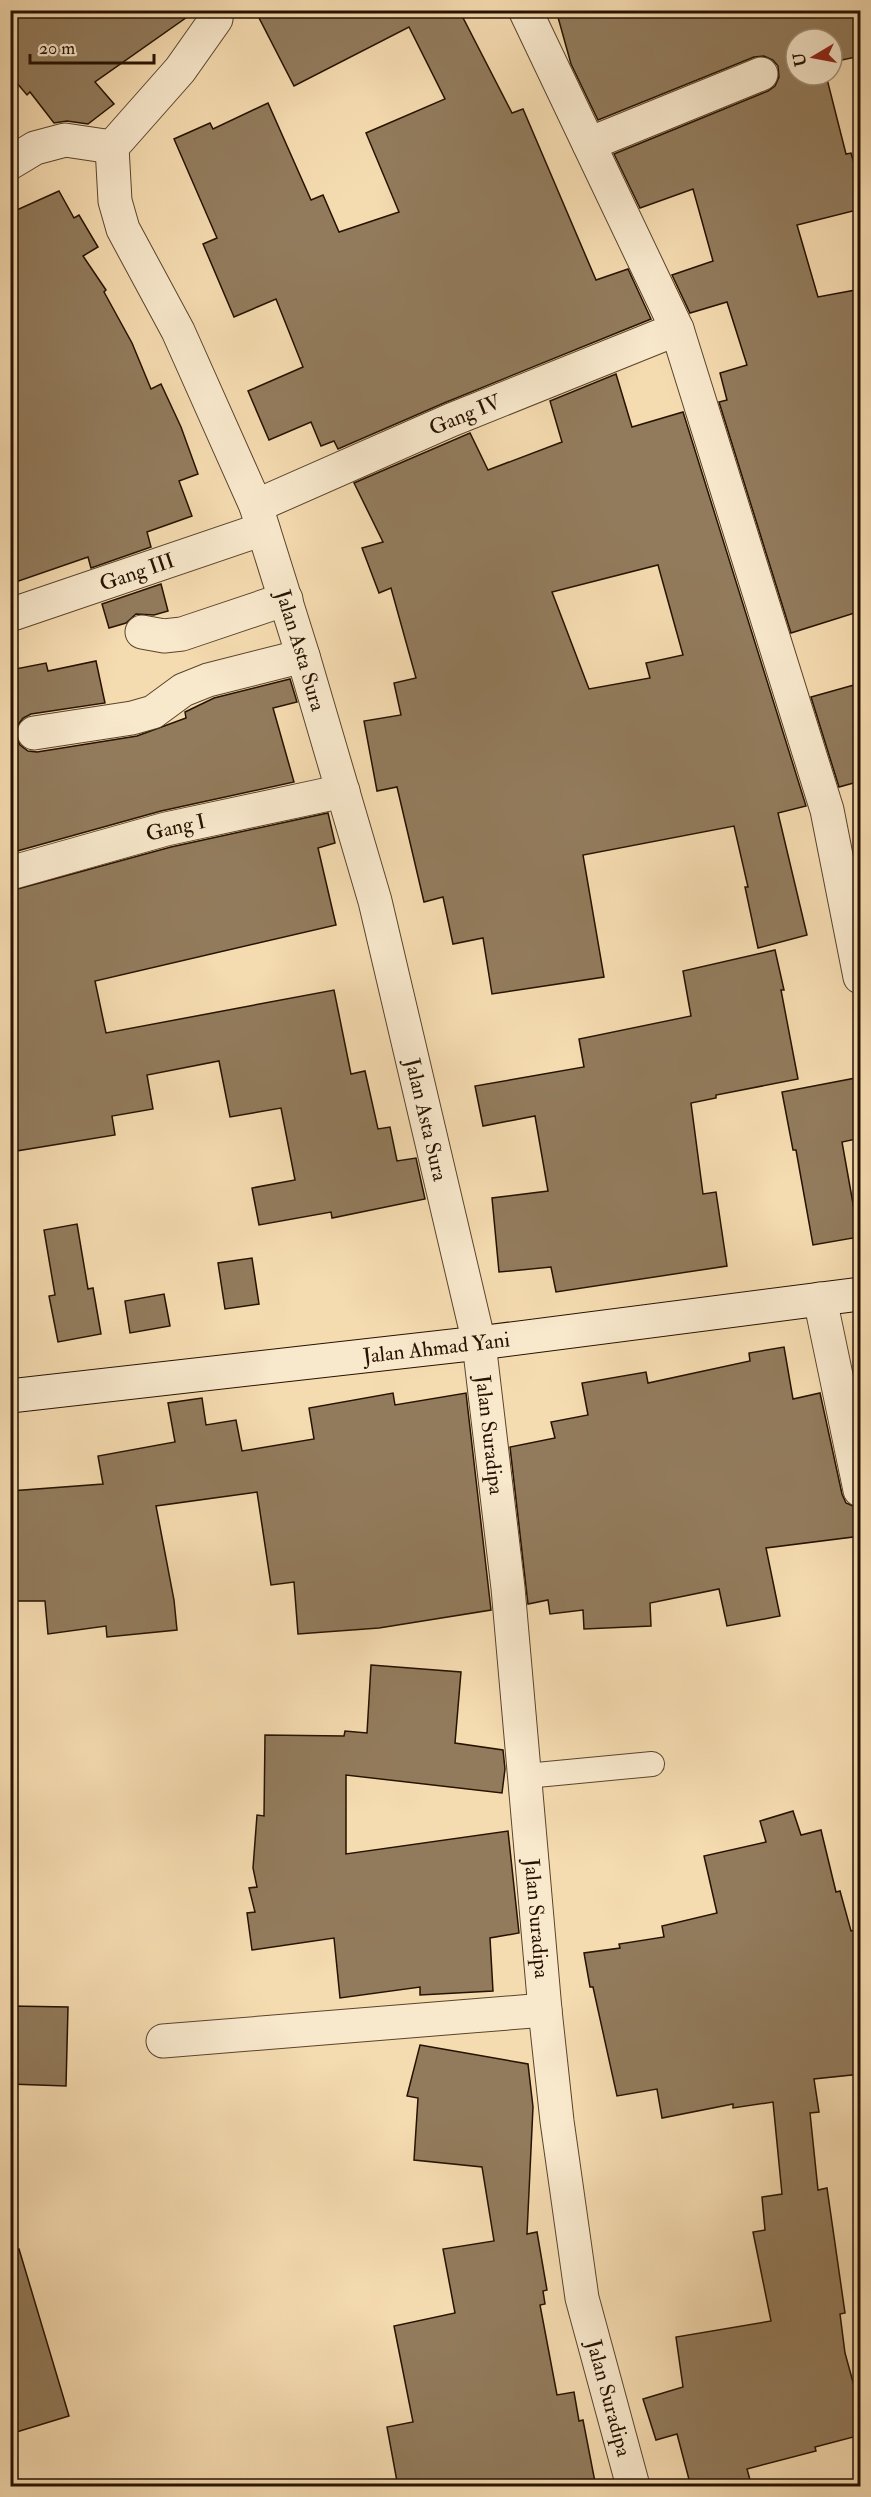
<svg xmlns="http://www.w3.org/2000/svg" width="871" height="2497" viewBox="0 0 871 2497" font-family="'IM FELL Double Pica',serif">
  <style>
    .building { fill: #927b5c; stroke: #261200; stroke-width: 1.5; fill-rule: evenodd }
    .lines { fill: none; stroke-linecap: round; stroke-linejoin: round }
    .service-casing { stroke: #5a442c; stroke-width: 26 }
    .minor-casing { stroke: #5a442c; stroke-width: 35 }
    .tertiary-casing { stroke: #5a442c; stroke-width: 35 }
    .secondary-casing { stroke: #261200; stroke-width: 35 }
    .service { stroke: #f8e8cc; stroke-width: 24 }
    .minor { stroke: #f8e8cc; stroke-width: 33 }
    .tertiary { stroke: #f8e8cc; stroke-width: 33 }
    .secondary { stroke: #f8e8cc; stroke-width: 33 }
    .labels { text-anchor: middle; stroke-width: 5; stroke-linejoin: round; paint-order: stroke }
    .street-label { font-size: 21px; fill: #261200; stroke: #f8e8cc }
  </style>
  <rect width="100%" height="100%" fill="#f5dbb0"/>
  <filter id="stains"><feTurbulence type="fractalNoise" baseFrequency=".00333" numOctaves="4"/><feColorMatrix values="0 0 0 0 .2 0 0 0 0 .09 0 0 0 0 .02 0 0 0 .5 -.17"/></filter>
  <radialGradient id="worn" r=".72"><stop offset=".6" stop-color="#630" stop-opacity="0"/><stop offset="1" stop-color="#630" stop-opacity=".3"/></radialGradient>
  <g class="building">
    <path d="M10 10H197L95 82 114 104 88 124 67 121 54 123 30 92 27 95 10 75Z"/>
    <path d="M255 10H459L512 113 523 109 596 280 628 269 651 319 444 403 338 449 334 441 321 446 311 422 269 440 248 391 303 367 276 299 234 317 203 244 217 238 174 139 210 123 213 129 268 103 311 200 323 195 339 232 399 212 366 133 445 99 409 27 294 86Z"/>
    <path d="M556 10H861V56L832 62V39H796V75H826L846 154 851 153 861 188V209L797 225 818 297 861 289V611L791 633 719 402 727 400 720 373 747 365 727 302 690 313 672 275 713 261 693 189 640 208 614 154 768 91 775 86 779 77 778 66 773 60 764 56 754 57 598 120 571 64Z"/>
    <path d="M59 191 74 218 79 215 98 247 83 256 106 290 104 292 132 343 151 389 161 384 181 427 198 474 179 481 192 516 147 532 151 547 91 568 88 557 10 584V213Z"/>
    <path d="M616 374 632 427 683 412 806 806 778 813 807 935 758 948 745 887H748L734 826 583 855 604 977 492 994 483 938 453 944 443 897 424 902 397 787 377 791 364 721 401 715 394 683 416 678 391 588 379 593 362 548 383 542 354 483 470 433 488 470 562 442 550 401ZM658 565 683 655 646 663 650 678 589 689 552 592Z"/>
    <path d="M161 584 168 611 154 615 136 614 126 623 109 628 102 604Z"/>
    <path d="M96 661 105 703 31 714 23 718 17 726 15 735 20 745 28 751 37 752 137 736 186 718 185 712 214 698 290 679 297 702 273 708 294 782 161 811 10 853V670L46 663 48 671Z"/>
    <path d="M861 683V781L839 787 811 697Z"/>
    <path d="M328 813 335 843 318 848 336 925 95 981 106 1033 334 990 351 1074 365 1071 378 1129 390 1127 397 1161 416 1158 425 1199 332 1218 331 1212 259 1225 252 1188 295 1180 281 1108 230 1117 219 1061 147 1075 153 1109 112 1116 115 1135 10 1152V891L171 847Z"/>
    <path d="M775 950 784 990H781L798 1079 716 1095V1098L691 1103 703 1194 716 1192 727 1266 556 1292 551 1267 499 1272 492 1198 548 1191 535 1116 483 1126 475 1086 584 1067 579 1039 691 1016 683 971Z"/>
    <path d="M861 1077V1138L842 1142 859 1237 813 1245 796 1150H793L782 1092Z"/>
    <path d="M77 1224 88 1289 93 1288 101 1334 58 1342 49 1296 55 1295 44 1230Z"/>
    <path d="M252 1258 259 1304 225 1309 218 1263Z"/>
    <path d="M164 1294 170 1326 130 1333 125 1301Z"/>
    <path d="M784 1347 793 1399 820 1393 842 1494 846 1503 858 1508 861 1536 766 1548 780 1616 727 1626 719 1589 650 1603 651 1626 584 1629 583 1610 550 1614 548 1600 528 1604 510 1447 555 1438 551 1422 588 1415 582 1383 646 1372 648 1383 750 1361 749 1353Z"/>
    <path d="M393 1393 395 1405 466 1393 491 1610 379 1628 298 1634 294 1582 271 1585 257 1492 156 1506 174 1600 177 1630 107 1637 106 1626 48 1634 45 1601H10V1491L103 1484 98 1456 175 1442 168 1403 202 1398 206 1425 236 1420 242 1451 314 1439 309 1408Z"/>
    <path d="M371 1665 461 1672 455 1743 503 1750 505 1769 502 1793 346 1775V1854L508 1831 519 1933 490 1938 493 1991 420 1995V1987L340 1998 334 1938 252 1950 247 1913 255 1912 249 1888 257 1887 253 1868 257 1815 264 1816 265 1735 344 1736 345 1731 367 1733Z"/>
    <path d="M793 1811 801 1835 821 1830 836 1892 840 1891 851 1931 861 1929V2074L814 2079 819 2112 810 2113 818 2190 827 2188 845 2313 840 2314 845 2353 861 2411V2435L815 2447 816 2451 747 2469 752 2487H691L677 2434 656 2440 643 2399 683 2387 676 2337 771 2321 753 2232 765 2230 762 2197 782 2194 773 2102 733 2108V2104L662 2118 657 2089 617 2096 593 1987H590L584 1953 620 1948 619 1944 664 1937 662 1926 717 1913 704 1856 766 1842 760 1821Z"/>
    <path d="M10 2006 68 2007 66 2086 10 2084Z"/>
    <path d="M420 2045 528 2064 533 2107 527 2234 537 2232 547 2290 543 2291 545 2304 540 2305 557 2395 574 2392 579 2421 583 2420 596 2487H398L387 2427 413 2422 394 2326 455 2313 443 2249 494 2241 482 2167 414 2160 418 2098 407 2096Z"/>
    <path d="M19 2249 69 2416 10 2434V2250Z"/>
  </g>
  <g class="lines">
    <g class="service-casing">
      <path id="service" d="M526 1776 652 1764"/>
    </g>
    <g class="minor-casing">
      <g id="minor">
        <path d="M525 10 677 329 827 810 860 977"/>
        <path d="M589 144 761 74"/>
        <path d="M10 163 35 148 65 140 112 147"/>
        <path id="s1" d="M256 506 451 420 677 329"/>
        <path id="s2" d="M10 615 263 529"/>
        <path d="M142 632 164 636 182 634 286 599"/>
        <path d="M34 733 132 718 153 712 183 690 208 680 303 656"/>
        <path id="s3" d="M10 873 166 829 343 791"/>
        <path d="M820 1299 860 1490"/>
        <path d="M163 2041 545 2010"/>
      </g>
    </g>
    <g class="tertiary-casing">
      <g id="tertiary">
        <path id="s4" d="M217 10 216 19 180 70 112 147 115 201 123 229 178 331 256 506 303 656 375 901 479 1343 508 1588 545 2010 557 2121 582 2298 633 2486"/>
      </g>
    </g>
    <g class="secondary-casing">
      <g id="secondary">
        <path id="s5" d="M10 1396 479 1343 860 1294"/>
      </g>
    </g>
    <use href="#service" class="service"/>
    <use href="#minor" class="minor"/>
    <use href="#tertiary" class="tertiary"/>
    <use href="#secondary" class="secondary"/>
  </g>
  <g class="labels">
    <g class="street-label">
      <text dy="7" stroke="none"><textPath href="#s1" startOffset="228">Gang IV</textPath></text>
      <text dy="7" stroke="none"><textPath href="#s2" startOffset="134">Gang III</textPath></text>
      <text dy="7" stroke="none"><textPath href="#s4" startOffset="716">Jalan Asta Sura</textPath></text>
      <text dy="7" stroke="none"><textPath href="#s3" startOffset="172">Gang I</textPath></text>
      <text dy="7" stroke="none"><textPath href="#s4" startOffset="1202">Jalan Asta Sura</textPath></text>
      <text dy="7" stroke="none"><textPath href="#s5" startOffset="429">Jalan Ahmad Yani</textPath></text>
      <text dy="7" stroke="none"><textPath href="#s4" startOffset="1524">Jalan Suradipa</textPath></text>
      <text dy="7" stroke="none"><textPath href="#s4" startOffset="2010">Jalan Suradipa</textPath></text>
      <text dy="7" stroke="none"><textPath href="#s4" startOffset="2496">Jalan Suradipa</textPath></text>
    </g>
  </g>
  <rect width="871" height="2497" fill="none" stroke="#f5dbb0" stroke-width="36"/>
  <rect x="12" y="12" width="847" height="2473" fill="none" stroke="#261200" stroke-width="3"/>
  <rect x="18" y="18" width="835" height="2461" fill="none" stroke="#261200" stroke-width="1.5"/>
  <g transform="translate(814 57) rotate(260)"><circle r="28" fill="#f8e8cc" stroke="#a4927a" stroke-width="1.5"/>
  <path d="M0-4.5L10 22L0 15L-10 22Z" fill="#8f2418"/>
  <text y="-9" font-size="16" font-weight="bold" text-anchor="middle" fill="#261200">U</text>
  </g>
  <path d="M30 54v9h124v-9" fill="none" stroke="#261200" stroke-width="3"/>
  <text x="39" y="54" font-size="18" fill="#261200" stroke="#f8e8cc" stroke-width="4.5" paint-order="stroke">20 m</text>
  <rect width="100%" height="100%" filter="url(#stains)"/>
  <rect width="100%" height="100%" fill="url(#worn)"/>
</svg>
